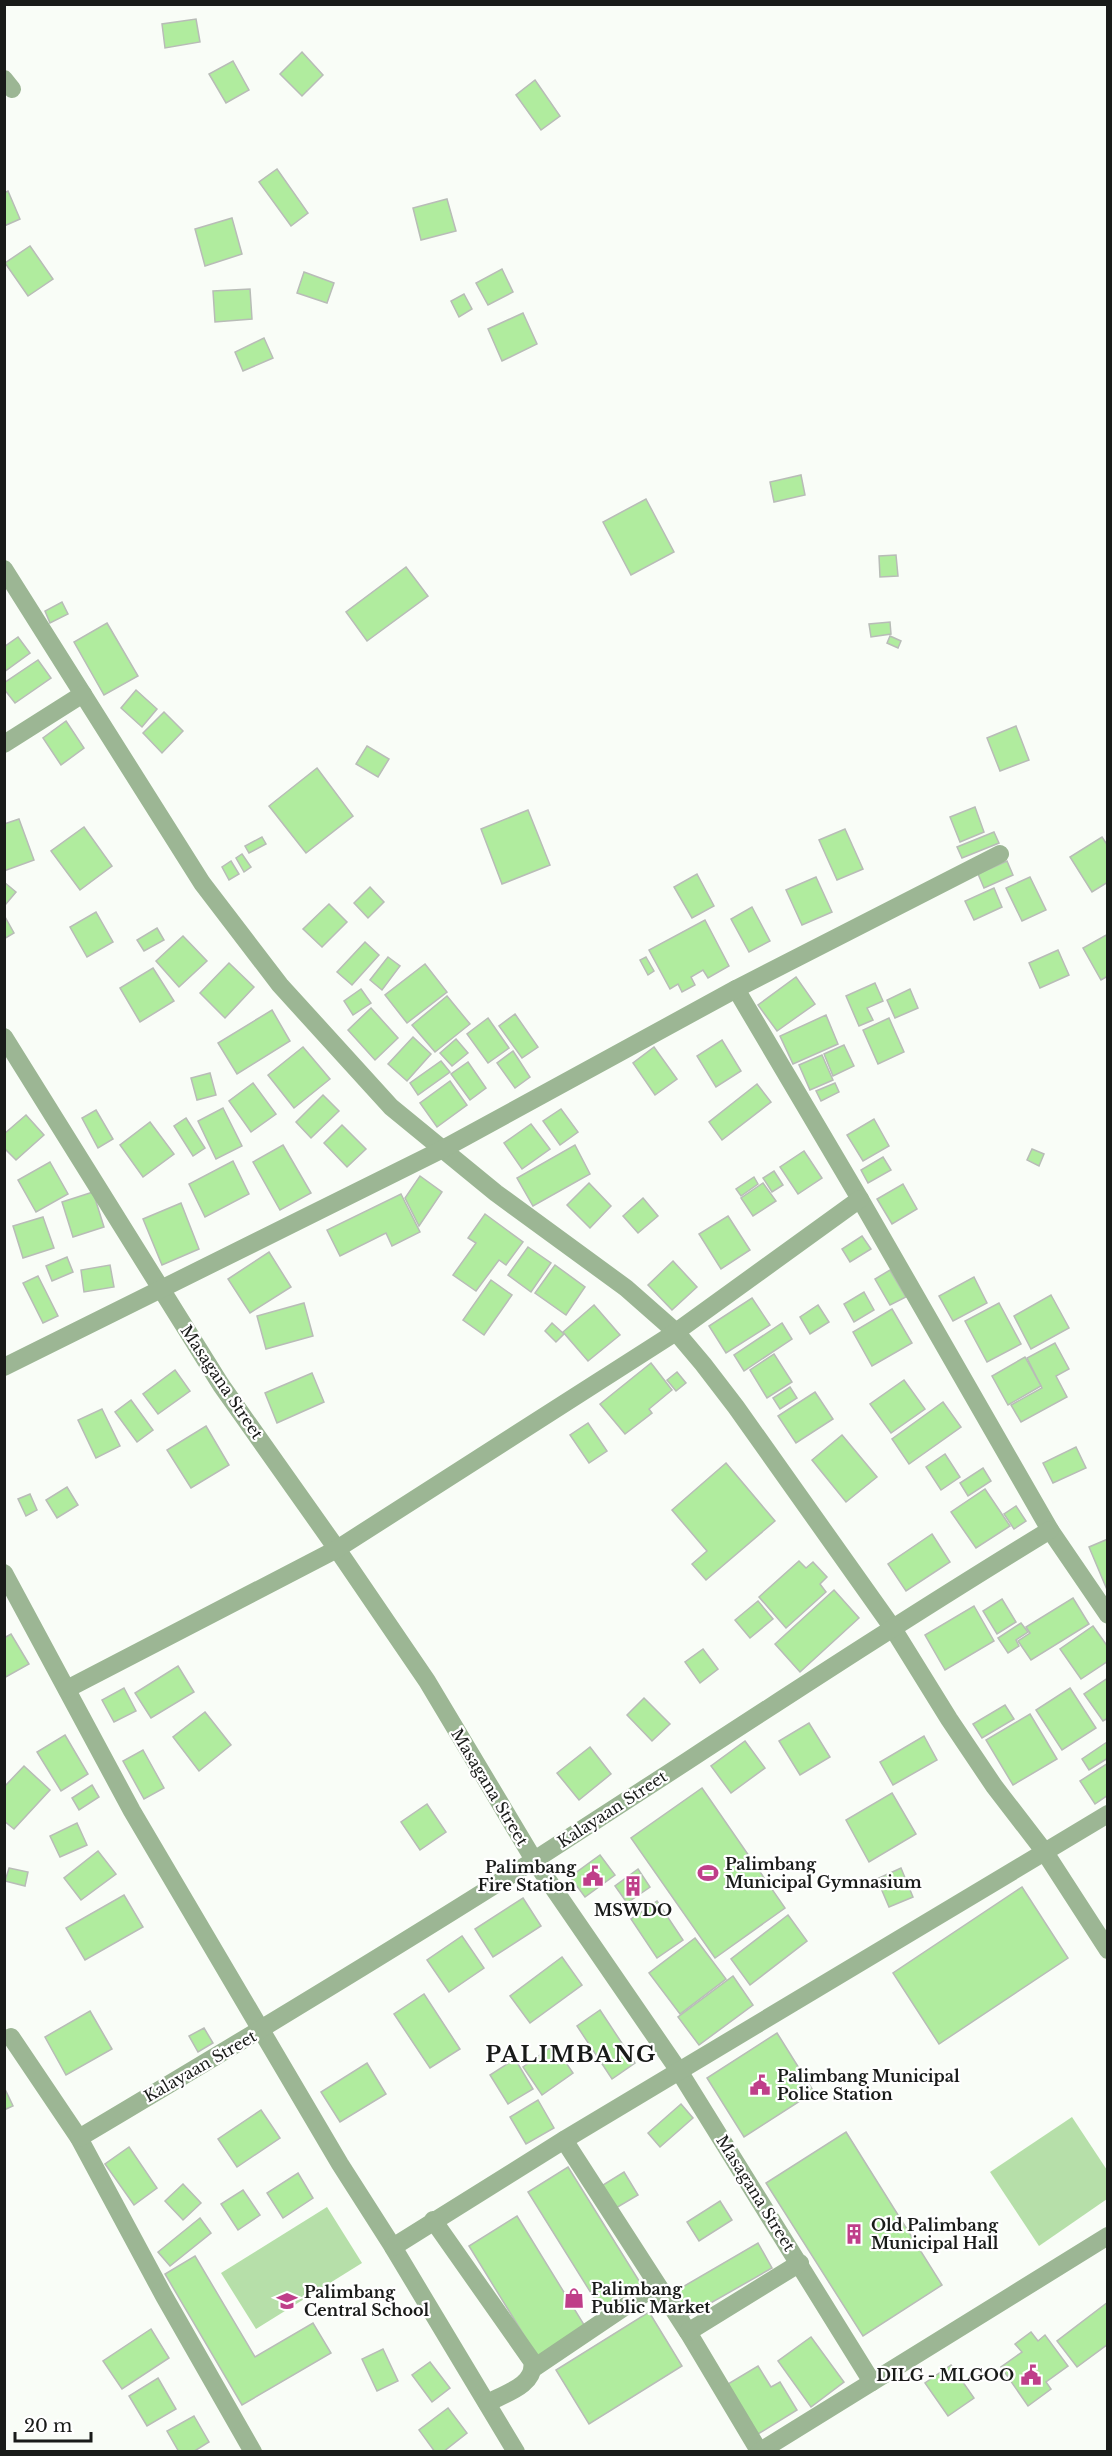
<svg xmlns="http://www.w3.org/2000/svg" width="1112" height="2456" viewBox="0 0 1112 2456" font-family="'Libre Baskerville',serif">
  <style>
    .green { fill: #b6dfa9 }
    .building { fill: #b0ec9e; stroke: #b8bcb7; stroke-width: 1.5 }
    .lines { fill: none; stroke-linecap: round; stroke-linejoin: round }
    .minor { stroke: #9cb694; stroke-width: 18 }
    .labels { text-anchor: middle; stroke-width: 4.5; stroke-linejoin: round; paint-order: stroke }
    .street-label { font-size: 16px; fill: #191b19; stroke: #fff }
    .poi-label { font-size: 16px; font-weight: bold; fill: #191b19; stroke: #fff; text-anchor: start }
    .district-label { font-size: 22px; font-weight: bold; letter-spacing: 1.5px; fill: #191b19; stroke: #fff }
  </style>
  <rect width="100%" height="100%" fill="#f9fdf7"/>
  <g class="green">
    <path d="M1072 2117 1107 2170V2199L1039 2246 990 2172Z"/>
    <path d="M327 2207 362 2263 256 2329 221 2273Z"/>
  </g>
  <g class="building">
    <path d="M196 19 200 42 165 48 162 24Z"/>
    <path d="M302 52 323 75 302 96 280 74Z"/>
    <path d="M233 61 249 90 226 103 209 74Z"/>
    <path d="M535 80 560 116 541 130 516 95Z"/>
    <path d="M277 169 308 213 291 226 259 182Z"/>
    <path d="M8 191 20 219 4 226V193Z"/>
    <path d="M447 199 456 231 421 240 413 208Z"/>
    <path d="M232 218 242 254 205 266 195 229Z"/>
    <path d="M30 246 53 279 28 296 5 263Z"/>
    <path d="M502 269 513 292 488 305 476 283Z"/>
    <path d="M304 272 334 283 327 303 297 293Z"/>
    <path d="M250 289 252 319 215 322 213 291Z"/>
    <path d="M464 294 472 309 459 317 451 301Z"/>
    <path d="M523 313 537 344 502 361 488 329Z"/>
    <path d="M264 338 273 358 243 371 235 352Z"/>
    <path d="M801 475 805 495 774 502 770 482Z"/>
    <path d="M646 499 674 552 631 575 603 522Z"/>
    <path d="M896 555 898 576 880 577 879 556Z"/>
    <path d="M406 567 428 596 367 641 346 612Z"/>
    <path d="M62 602 68 614 50 623 45 611Z"/>
    <path d="M890 622 891 634 871 637 869 624Z"/>
    <path d="M107 623 138 676 104 695 74 642Z"/>
    <path d="M890 636 901 641 898 648 887 643Z"/>
    <path d="M18 637 30 653 4 672V647Z"/>
    <path d="M38 660 51 678 15 703 4 689V683Z"/>
    <path d="M136 690 157 709 142 727 121 708Z"/>
    <path d="M164 712 183 731 162 753 143 733Z"/>
    <path d="M66 721 84 748 61 765 43 738Z"/>
    <path d="M1016 726 1029 760 1000 771 987 738Z"/>
    <path d="M367 746 389 759 378 777 356 764Z"/>
    <path d="M317 768 353 816 306 853 269 806Z"/>
    <path d="M975 807 984 832 960 842 950 817Z"/>
    <path d="M528 810 550 865 502 884 481 829Z"/>
    <path d="M19 819 34 860 4 871V824Z"/>
    <path d="M84 827 112 866 80 890 51 851Z"/>
    <path d="M845 829 863 869 837 880 819 840Z"/>
    <path d="M994 832 999 843 962 858 957 847Z"/>
    <path d="M262 837 266 844 249 853 245 846Z"/>
    <path d="M1102 837 1108 846V882L1092 892 1070 857Z"/>
    <path d="M242 854 251 867 244 872 236 858Z"/>
    <path d="M231 861 239 874 229 880 222 867Z"/>
    <path d="M1007 861 1013 875 984 888 978 874Z"/>
    <path d="M697 874 714 906 692 918 674 887Z"/>
    <path d="M816 877 832 912 802 925 786 890Z"/>
    <path d="M1030 877 1046 910 1022 921 1006 888Z"/>
    <path d="M4 882 16 892 6 904 4 902Z"/>
    <path d="M370 887 384 902 368 918 354 903Z"/>
    <path d="M994 888 1002 907 974 920 965 901Z"/>
    <path d="M329 904 347 922 322 947 303 929Z"/>
    <path d="M752 907 770 941 749 952 731 919Z"/>
    <path d="M96 912 113 942 87 957 70 927Z"/>
    <path d="M4 915 14 933 4 939Z"/>
    <path d="M705 920 729 966 708 978 703 970 691 977 695 985 682 992 678 984 670 989 649 950Z"/>
    <path d="M157 928 164 940 144 951 137 940Z"/>
    <path d="M1108 934V976L1101 980 1083 948Z"/>
    <path d="M183 936 207 961 179 987 156 961Z"/>
    <path d="M365 942 379 955 352 985 337 972Z"/>
    <path d="M1058 950 1069 975 1040 988 1029 963Z"/>
    <path d="M388 957 400 966 382 990 370 980Z"/>
    <path d="M646 957 654 971 648 975 640 960Z"/>
    <path d="M229 963 254 987 225 1018 200 993Z"/>
    <path d="M425 964 447 992 407 1023 385 995Z"/>
    <path d="M153 968 174 1001 140 1022 120 988Z"/>
    <path d="M796 977 815 1004 777 1031 758 1005Z"/>
    <path d="M875 983 883 1001 867 1008 873 1020 859 1026 846 996Z"/>
    <path d="M361 989 371 1003 353 1015 344 1001Z"/>
    <path d="M910 989 918 1008 895 1018 887 1000Z"/>
    <path d="M447 996 470 1024 435 1052 412 1025Z"/>
    <path d="M371 1008 398 1038 375 1060 348 1030Z"/>
    <path d="M272 1010 290 1041 237 1074 218 1043Z"/>
    <path d="M515 1014 538 1047 522 1058 499 1026Z"/>
    <path d="M826 1015 838 1044 793 1064 780 1036Z"/>
    <path d="M488 1018 509 1048 488 1063 467 1034Z"/>
    <path d="M889 1018 904 1052 878 1064 863 1030Z"/>
    <path d="M413 1037 431 1054 407 1081 388 1064Z"/>
    <path d="M456 1039 468 1053 452 1066 440 1053Z"/>
    <path d="M722 1040 741 1071 716 1087 697 1056Z"/>
    <path d="M844 1045 854 1066 833 1076 824 1054Z"/>
    <path d="M303 1047 330 1079 294 1108 268 1075Z"/>
    <path d="M654 1047 677 1079 655 1095 633 1063Z"/>
    <path d="M513 1051 530 1077 515 1088 497 1063Z"/>
    <path d="M822 1055 833 1080 810 1090 799 1065Z"/>
    <path d="M441 1061 450 1072 418 1095 410 1083Z"/>
    <path d="M468 1062 486 1088 470 1100 451 1074Z"/>
    <path d="M210 1073 216 1095 197 1100 191 1078Z"/>
    <path d="M450 1081 467 1105 437 1127 420 1103Z"/>
    <path d="M253 1083 276 1114 251 1132 229 1101Z"/>
    <path d="M835 1083 839 1092 821 1101 816 1091Z"/>
    <path d="M757 1084 771 1102 722 1140 709 1122Z"/>
    <path d="M323 1095 339 1111 311 1138 296 1122Z"/>
    <path d="M223 1108 242 1146 216 1159 198 1121Z"/>
    <path d="M561 1109 578 1132 560 1145 543 1121Z"/>
    <path d="M96 1110 113 1139 98 1148 82 1118Z"/>
    <path d="M26 1115 44 1135 16 1160 4 1148V1134Z"/>
    <path d="M186 1118 205 1148 193 1156 174 1126Z"/>
    <path d="M874 1119 889 1146 863 1161 847 1135Z"/>
    <path d="M150 1122 174 1154 143 1177 120 1145Z"/>
    <path d="M531 1124 550 1149 522 1169 504 1143Z"/>
    <path d="M342 1125 366 1149 347 1167 324 1143Z"/>
    <path d="M283 1145 311 1193 280 1210 253 1162Z"/>
    <path d="M575 1145 590 1174 533 1206 517 1178Z"/>
    <path d="M1032 1149 1044 1154 1039 1166 1027 1160Z"/>
    <path d="M804 1151 822 1178 798 1194 780 1167Z"/>
    <path d="M883 1157 891 1170 868 1183 861 1170Z"/>
    <path d="M233 1161 249 1194 205 1217 189 1184Z"/>
    <path d="M50 1162 68 1194 36 1212 18 1180Z"/>
    <path d="M774 1171 783 1185 772 1192 763 1178Z"/>
    <path d="M420 1176 442 1192 419 1226 405 1198Z"/>
    <path d="M754 1177 758 1184 741 1196 736 1189Z"/>
    <path d="M589 1183 611 1206 590 1228 567 1205Z"/>
    <path d="M763 1183 776 1201 753 1216 741 1198Z"/>
    <path d="M903 1184 917 1209 892 1224 877 1199Z"/>
    <path d="M93 1192 104 1227 73 1237 62 1202Z"/>
    <path d="M401 1194 420 1232 392 1246 386 1233 340 1256 327 1230Z"/>
    <path d="M643 1198 658 1216 638 1233 623 1216Z"/>
    <path d="M181 1203 199 1249 162 1265 143 1219Z"/>
    <path d="M485 1214 523 1242 506 1265 499 1260 476 1291 453 1275 476 1243 468 1238Z"/>
    <path d="M728 1216 750 1250 721 1269 699 1234Z"/>
    <path d="M43 1217 54 1248 23 1258 13 1226Z"/>
    <path d="M862 1236 871 1249 850 1262 842 1249Z"/>
    <path d="M528 1247 551 1263 531 1292 508 1275Z"/>
    <path d="M269 1252 291 1287 250 1313 228 1279Z"/>
    <path d="M67 1257 73 1272 52 1281 46 1266Z"/>
    <path d="M673 1261 697 1287 672 1310 648 1285Z"/>
    <path d="M110 1265 114 1287 84 1292 81 1270Z"/>
    <path d="M555 1265 585 1287 566 1315 535 1293Z"/>
    <path d="M890 1270 906 1297 890 1305 875 1279Z"/>
    <path d="M38 1276 58 1316 43 1323 23 1283Z"/>
    <path d="M974 1277 987 1303 953 1321 939 1296Z"/>
    <path d="M491 1280 512 1295 484 1335 463 1320Z"/>
    <path d="M864 1292 874 1310 854 1322 844 1304Z"/>
    <path d="M1051 1295 1069 1328 1031 1349 1014 1316Z"/>
    <path d="M752 1298 770 1325 726 1353 709 1326Z"/>
    <path d="M304 1303 313 1336 266 1349 257 1316Z"/>
    <path d="M999 1303 1021 1344 987 1362 965 1321Z"/>
    <path d="M594 1305 620 1335 588 1361 563 1332Z"/>
    <path d="M818 1305 829 1322 810 1334 800 1317Z"/>
    <path d="M892 1309 912 1343 872 1366 853 1332Z"/>
    <path d="M552 1323 564 1334 556 1342 545 1331Z"/>
    <path d="M782 1323 792 1339 744 1371 734 1355Z"/>
    <path d="M1055 1343 1069 1369 1056 1376 1067 1397 1021 1422 1011 1405 1042 1388 1027 1358Z"/>
    <path d="M774 1354 792 1382 767 1398 750 1370Z"/>
    <path d="M1025 1357 1041 1386 1008 1405 992 1376Z"/>
    <path d="M651 1363 672 1390 649 1409 652 1413 625 1434 600 1404Z"/>
    <path d="M175 1370 190 1391 158 1414 143 1394Z"/>
    <path d="M677 1372 686 1383 676 1391 667 1380Z"/>
    <path d="M312 1373 324 1402 277 1423 265 1393Z"/>
    <path d="M904 1380 925 1409 891 1433 870 1404Z"/>
    <path d="M790 1387 797 1398 780 1409 773 1398Z"/>
    <path d="M815 1392 833 1419 796 1443 778 1416Z"/>
    <path d="M131 1400 153 1430 137 1442 115 1412Z"/>
    <path d="M943 1402 961 1427 909 1464 892 1439Z"/>
    <path d="M102 1409 120 1446 96 1458 78 1420Z"/>
    <path d="M588 1423 607 1451 589 1463 570 1435Z"/>
    <path d="M206 1426 229 1465 191 1488 167 1450Z"/>
    <path d="M842 1435 877 1477 846 1502 812 1460Z"/>
    <path d="M1076 1447 1086 1468 1053 1483 1043 1463Z"/>
    <path d="M945 1454 960 1477 941 1490 926 1467Z"/>
    <path d="M726 1463 775 1521 706 1580 692 1564 707 1551 672 1510Z"/>
    <path d="M983 1468 991 1481 968 1496 960 1483Z"/>
    <path d="M67 1487 78 1505 57 1518 46 1500Z"/>
    <path d="M985 1489 1010 1526 976 1548 951 1512Z"/>
    <path d="M30 1494 37 1510 26 1516 18 1499Z"/>
    <path d="M1016 1506 1026 1521 1014 1529 1004 1514Z"/>
    <path d="M932 1534 950 1562 906 1591 888 1564Z"/>
    <path d="M1108 1539V1592L1089 1547Z"/>
    <path d="M799 1561 806 1568 813 1562 827 1577 820 1584 826 1592 786 1628 759 1597Z"/>
    <path d="M834 1590 859 1618 800 1672 775 1644Z"/>
    <path d="M1073 1598 1089 1624 1031 1660 1018 1641 1030 1633 1026 1627Z"/>
    <path d="M1002 1599 1016 1622 997 1634 983 1611Z"/>
    <path d="M758 1601 773 1619 750 1638 735 1620Z"/>
    <path d="M974 1606 994 1641 945 1670 925 1635Z"/>
    <path d="M1021 1623 1028 1632 1016 1640 1019 1646 1008 1653 998 1638Z"/>
    <path d="M1093 1626 1108 1647V1661L1081 1679 1060 1649Z"/>
    <path d="M11 1634 29 1664 4 1678V1638Z"/>
    <path d="M703 1649 718 1669 700 1683 685 1662Z"/>
    <path d="M178 1666 194 1692 151 1718 135 1693Z"/>
    <path d="M1108 1678V1718L1103 1721 1084 1694Z"/>
    <path d="M124 1688 136 1711 114 1722 102 1700Z"/>
    <path d="M1070 1688 1096 1728 1062 1750 1036 1710Z"/>
    <path d="M644 1698 670 1724 652 1741 627 1715Z"/>
    <path d="M1005 1705 1014 1719 982 1738 973 1724Z"/>
    <path d="M205 1712 231 1745 199 1771 173 1737Z"/>
    <path d="M1030 1714 1057 1759 1013 1785 986 1740Z"/>
    <path d="M809 1723 830 1757 800 1775 779 1741Z"/>
    <path d="M65 1735 88 1774 61 1791 37 1752Z"/>
    <path d="M924 1736 937 1760 893 1785 880 1762Z"/>
    <path d="M745 1741 765 1768 731 1793 711 1766Z"/>
    <path d="M1107 1742 1108 1758 1089 1770 1082 1759Z"/>
    <path d="M590 1747 611 1774 579 1800 557 1773Z"/>
    <path d="M143 1750 164 1788 144 1799 123 1761Z"/>
    <path d="M1108 1763V1795L1095 1804 1080 1781Z"/>
    <path d="M24 1766 50 1790 14 1829 4 1821V1787Z"/>
    <path d="M92 1785 99 1797 79 1810 72 1798Z"/>
    <path d="M702 1788 785 1908 715 1958 631 1838Z"/>
    <path d="M892 1793 916 1834 869 1862 846 1820Z"/>
    <path d="M427 1804 446 1832 420 1850 401 1822Z"/>
    <path d="M77 1823 87 1845 60 1857 50 1836Z"/>
    <path d="M98 1851 116 1874 81 1900 64 1878Z"/>
    <path d="M600 1855 615 1875 585 1897 570 1877Z"/>
    <path d="M9 1868 28 1872 25 1886 5 1881Z"/>
    <path d="M901 1868 913 1897 889 1907 877 1879Z"/>
    <path d="M638 1869 650 1887 627 1903 615 1886Z"/>
    <path d="M1022 1887 1068 1958 939 2044 893 1973Z"/>
    <path d="M124 1895 143 1927 85 1960 66 1928Z"/>
    <path d="M523 1898 541 1926 493 1957 475 1929Z"/>
    <path d="M657 1901 683 1940 657 1958 631 1919Z"/>
    <path d="M788 1915 807 1941 750 1985 731 1959Z"/>
    <path d="M462 1936 484 1968 449 1992 427 1960Z"/>
    <path d="M695 1938 726 1979 680 2014 649 1973Z"/>
    <path d="M562 1957 582 1985 530 2023 510 1996Z"/>
    <path d="M733 1976 753 2005 699 2045 678 2017Z"/>
    <path d="M424 1994 460 2049 430 2068 394 2014Z"/>
    <path d="M600 2010 635 2063 612 2079 577 2026Z"/>
    <path d="M90 2011 112 2049 66 2075 45 2037Z"/>
    <path d="M204 2028 213 2043 198 2052 189 2036Z"/>
    <path d="M777 2033 814 2092 744 2137 707 2078Z"/>
    <path d="M554 2045 573 2073 542 2095 523 2067Z"/>
    <path d="M515 2059 533 2089 508 2104 490 2075Z"/>
    <path d="M367 2063 386 2094 340 2122 321 2092Z"/>
    <path d="M4 2087 13 2106 4 2110Z"/>
    <path d="M538 2100 554 2128 526 2144 510 2117Z"/>
    <path d="M681 2104 693 2118 660 2147 648 2133Z"/>
    <path d="M261 2110 280 2138 237 2167 218 2139Z"/>
    <path d="M846 2132 942 2285 863 2336 766 2183Z"/>
    <path d="M129 2147 157 2188 134 2205 105 2164Z"/>
    <path d="M568 2167 641 2284 601 2309 528 2192Z"/>
    <path d="M624 2172 638 2195 616 2208 603 2185Z"/>
    <path d="M298 2173 313 2198 283 2218 267 2193Z"/>
    <path d="M183 2184 201 2203 183 2220 165 2201Z"/>
    <path d="M243 2190 260 2215 238 2230 221 2204Z"/>
    <path d="M720 2201 732 2220 699 2241 687 2222Z"/>
    <path d="M517 2216 586 2328 538 2358 469 2246Z"/>
    <path d="M200 2218 211 2233 170 2266 158 2252Z"/>
    <path d="M758 2243 772 2268 688 2316 674 2292Z"/>
    <path d="M195 2256 255 2357 313 2323 331 2353 242 2405 165 2274Z"/>
    <path d="M1108 2302V2344L1077 2367 1057 2341Z"/>
    <path d="M649 2312 682 2366 589 2424 556 2370Z"/>
    <path d="M151 2329 169 2358 122 2389 103 2361Z"/>
    <path d="M1031 2332 1038 2341 1045 2335 1068 2366 1046 2382 1051 2389 1028 2406 1001 2367 1022 2352 1015 2344Z"/>
    <path d="M811 2337 844 2382 811 2407 778 2361Z"/>
    <path d="M383 2349 398 2381 377 2391 362 2359Z"/>
    <path d="M430 2362 450 2388 432 2402 412 2375Z"/>
    <path d="M951 2365 974 2398 948 2416 925 2383Z"/>
    <path d="M758 2366 771 2387 780 2382 797 2410 758 2434 728 2384Z"/>
    <path d="M158 2378 176 2409 147 2426 129 2396Z"/>
    <path d="M448 2408 467 2433 443 2452H435L419 2430Z"/>
    <path d="M194 2416 209 2442 193 2452H179L167 2431Z"/>
  </g>
  <g class="lines">
    <g class="minor">
      <path d="M4 79 12 89"/>
      <path d="M4 569 202 883 280 985 391 1107 496 1193 626 1288 676 1332 703 1364 736 1407 892 1627 949 1719 994 1786 1044 1851 1108 1950"/>
      <path d="M4 744 83 694"/>
      <path d="M736 989 860 1199 1050 1530 1108 1615"/>
      <path d="M4 1037 221 1385 337 1549 427 1681 534 1860 679 2071 872 2382"/>
      <path d="M4 1367 443 1149 736 989 1000 854"/>
      <path d="M4 1573 132 1811 340 2164 393 2247 516 2452"/>
      <path d="M67 1689 337 1549 676 1332 860 1199"/>
      <path d="M11 2037 79 2138 164 2296 253 2452"/>
      <path d="M79 2138C232 2047 385 1955 536 1859 707 1749 876 1636 1050 1530"/>
      <path d="M564 2140 688 2332 759 2451"/>
      <path d="M433 2220 532 2361C537 2385 504 2394 487 2403"/>
      <path d="M393 2247 564 2140 1108 1814"/>
      <path d="M688 2332 800 2263"/>
      <path d="M534 2368 657 2285"/>
      <path d="M759 2452 1108 2236"/>
    </g>
  </g>
  <defs>
    <g id="stadium-bare" transform="scale(1.62)"><path d="M0-5a6.5 5 0 1 0 0 10a6.5 5 0 1 0 0-10ZM-3.5-1.8h7v3.6h-7Z" fill="#bf3f89" stroke="#fff" stroke-width="2.5" paint-order="stroke"/></g>
    <g id="civic-bare" transform="scale(1.62)"><path d="M-.6-6.5H3V-4.5H.6V-3L4-1V1h2V6H-6V1h2V-1L-.6-3ZM-1.2 2.5V6h2.4V2.5Z" fill="#bf3f89" stroke="#fff" stroke-width="2.5" paint-order="stroke"/></g>
    <g id="building-bare" transform="scale(1.62)"><path d="M-4-6H4V6H1V3H-1V6H-4ZM-2.5-4.3h1.7v1.8h-1.7ZM.8-4.3h1.7v1.8H.8ZM-2.5-1h1.7V.8h-1.7ZM.8-1h1.7V.8H.8Z" fill="#bf3f89" stroke="#fff" stroke-width="2.5" paint-order="stroke"/></g>
    <g id="shop-bare" transform="scale(1.62)"><path d="M-5-2.5h2.3a2.7 3.5 0 0 1 5.4 0H5L5.5 6h-11ZM-1.5-2.5h3a1.5 2.3 0 0 0-3 0Z" fill="#bf3f89" stroke="#fff" stroke-width="2.5" paint-order="stroke"/></g>
    <g id="school-bare" transform="scale(1.62)"><path d="M0-5L7-2L0 1L-7-2ZM-4 1L0 2.5L4 1V4Q0 6-4 4Z" fill="#bf3f89" stroke="#fff" stroke-width="2.5" paint-order="stroke"/></g>
  </defs>
  <g fill-rule="evenodd">
    <use href="#stadium-bare" x="708" y="1873"/>
    <use href="#civic-bare" x="593" y="1876"/>
    <use href="#building-bare" x="633" y="1886"/>
    <use href="#civic-bare" x="760" y="2085"/>
    <use href="#building-bare" x="854" y="2234"/>
    <use href="#shop-bare" x="574" y="2298"/>
    <use href="#school-bare" x="287" y="2301"/>
    <use href="#civic-bare" x="1031" y="2375"/>
  </g>
  <g class="labels">
    <g class="street-label">
      <text transform="translate(222 1382) rotate(56)" y="6">Masagana Street</text>
      <text transform="translate(490 1787) rotate(59)" y="6">Masagana Street</text>
      <text transform="translate(612 1809) rotate(-33)" y="6">Kalayaan Street</text>
      <text transform="translate(200 2066) rotate(-30)" y="6">Kalayaan Street</text>
      <text transform="translate(756 2193) rotate(58)" y="6">Masagana Street</text>
    </g>
    <g class="poi-label">
      <text x="725" y="1870">Palimbang<tspan x="725" dy="18">Municipal Gymnasium</tspan></text>
      <text x="576" y="1873" text-anchor="end">Palimbang<tspan x="576" dy="18">Fire Station</tspan></text>
      <text x="633" y="1916" text-anchor="middle">MSWDO</text>
      <text x="777" y="2082">Palimbang Municipal<tspan x="777" dy="18">Police Station</tspan></text>
      <text x="871" y="2231">Old Palimbang<tspan x="871" dy="18">Municipal Hall</tspan></text>
      <text x="591" y="2295">Palimbang<tspan x="591" dy="18">Public Market</tspan></text>
      <text x="304" y="2298">Palimbang<tspan x="304" dy="18">Central School</tspan></text>
      <text x="1014" y="2381" text-anchor="end">DILG - MLGOO</text>
    </g>
    <g class="district-label">
      <text x="571" y="2062">PALIMBANG</text>
    </g>
  </g>
  <rect width="1112" height="2456" fill="none" stroke="#191b19" stroke-width="12"/>
  <path d="M15 2432v9h76v-9" fill="none" stroke="#191b19" stroke-width="3"/>
  <text x="24" y="2432" font-size="18" fill="#191b19" stroke="#ffffff" stroke-width="4.5" paint-order="stroke">20 m</text>
</svg>
